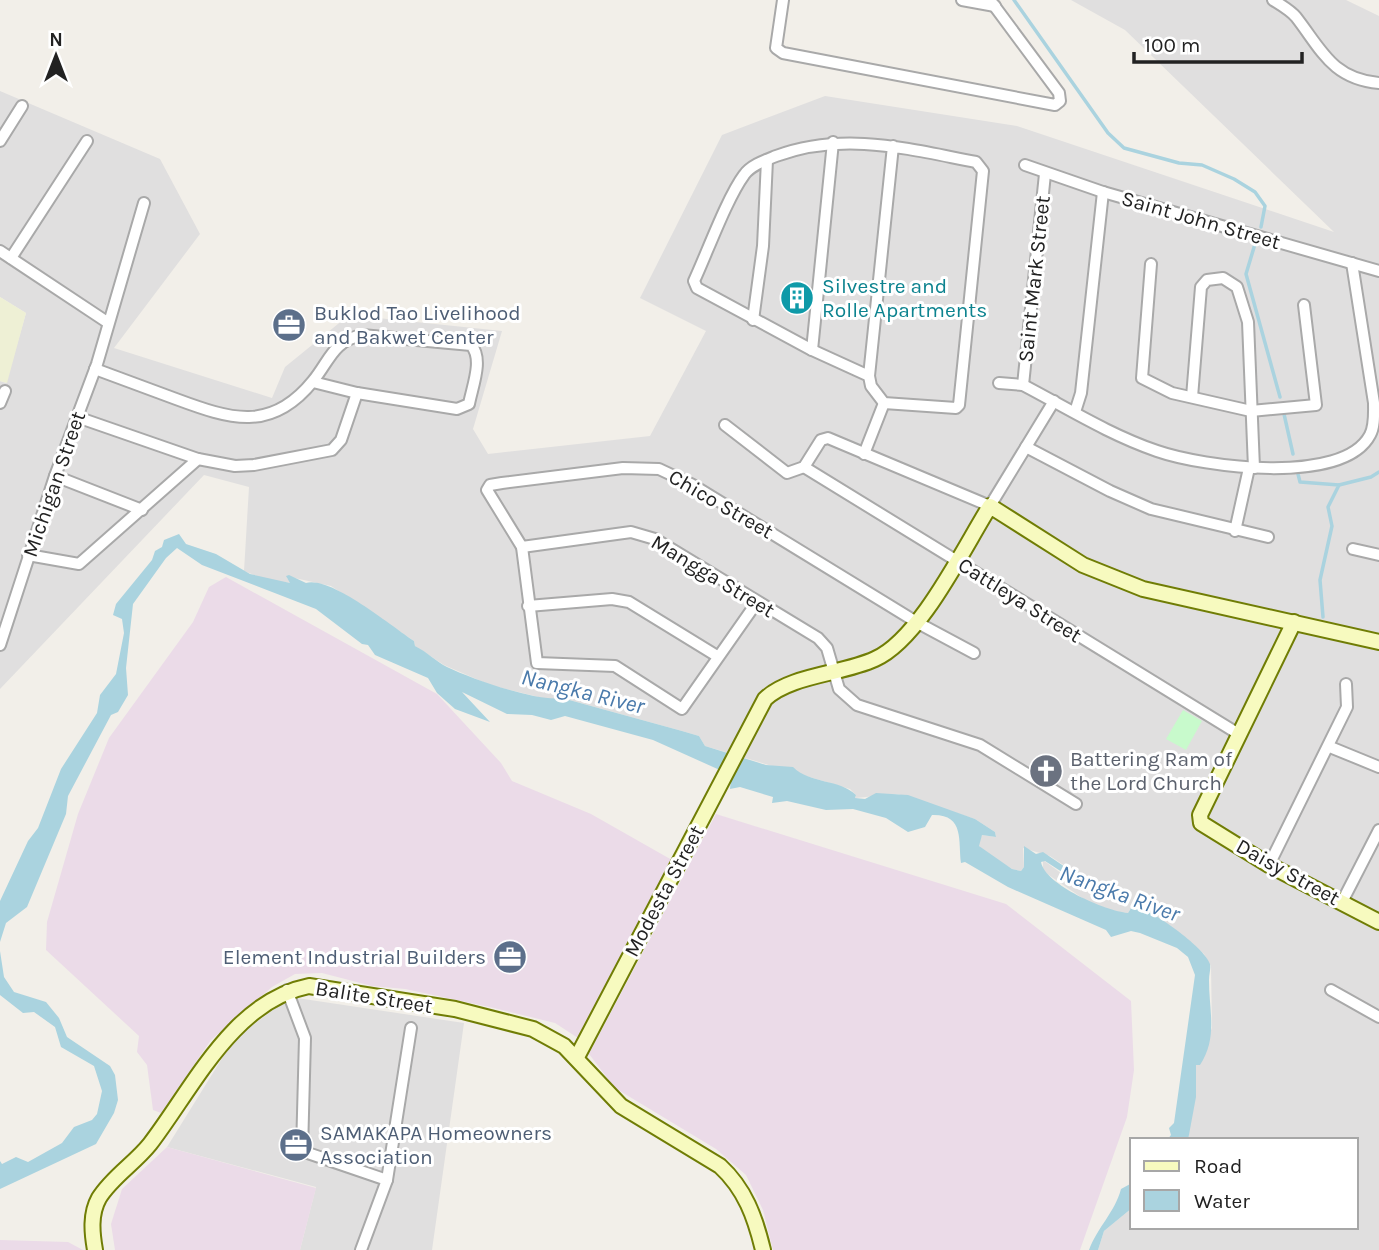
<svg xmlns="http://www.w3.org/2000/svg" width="1379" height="1250" viewBox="0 0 1379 1250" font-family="Karla,sans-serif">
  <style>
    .residential { fill: #e0dfdf }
    .industrial { fill: #ebdbe8 }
    .farmland { fill: #eef0d5 }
    .park { fill: #c8facc }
    .water { fill: #aad3df }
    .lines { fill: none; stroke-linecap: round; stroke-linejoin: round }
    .stream { stroke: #aad3df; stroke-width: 3.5 }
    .street-casing { stroke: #a9a9a9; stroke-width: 14 }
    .secondary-casing { stroke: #707d05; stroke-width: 18 }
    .street { stroke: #fff; stroke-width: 10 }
    .secondary { stroke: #f7fabf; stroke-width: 14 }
    .labels { text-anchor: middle; stroke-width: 6; stroke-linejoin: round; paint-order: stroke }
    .street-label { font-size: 21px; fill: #222; stroke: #fff }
    .culture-label { font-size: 21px; fill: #0d838f; stroke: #fff; text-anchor: start }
    .service-label { font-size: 21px; fill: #4e5e75; stroke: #fff; text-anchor: start }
    .worship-label { font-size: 21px; fill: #5b616d; stroke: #fff; text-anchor: start }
    .water-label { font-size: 23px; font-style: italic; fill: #4a7aab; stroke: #fff }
  </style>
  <rect width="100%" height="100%" fill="#f2efe9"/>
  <g class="residential">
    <path d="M1071 0H1346L1379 16V1250H1098L1104 1231 1132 1208V1227H1356V1140H1188L1196 1065 1212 1028 1211 966 1204 954 1194 945 1146 909 1133 905 1128 913 1113 912 1088 902 1043 871V860L1072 881 1074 872 1050 856 1023 848 1024 867 1021 871 1012 869 981 850 978 843 982 835 996 837 995 832 975 819 898 794 855 798 856 795 850 789 705 746 699 736 682 731 562 698 551 700 490 685 444 665 415 646 414 641 331 586 290 577 287 578 291 583 269 581 244 571 249 487 204 475 0 689V381L6 383 26 313 0 297V91L160 159 200 234 114 348 272 398 285 367 349 315 502 331 473 429 488 454 650 436 706 331 640 298 722 135 825 96 1017 126 1334 232 1125 30Z"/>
    <path d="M297 998 464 1023 432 1250H300L316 1187 167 1147 234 1039 277 1007Z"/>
  </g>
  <g class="industrial">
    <path d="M226 577 437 694 501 763 512 781 591 814 672 860 578 1038 555 1023 494 1008 405 989 372 986 322 973 295 974 272 987 211 1040 161 1113 153 1110 147 1065 137 1052 139 1036 46 950 47 922 78 814 109 738 193 622 209 587Z"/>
    <path d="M716 814 1006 904 1131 1001 1134 1070 1127 1117 1080 1250H773L763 1210 746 1175 716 1149 615 1088 589 1054Z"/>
    <path d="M167 1147 316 1188 300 1250H115L111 1224 122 1189Z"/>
    <path d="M0 1240 68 1242 83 1250H0Z"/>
  </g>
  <path class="farmland" d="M0 297 26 313 7 383 0 381Z"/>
  <path class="park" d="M1183 710 1202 721 1186 750 1166 739Z"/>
  <g class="water">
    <path d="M179 534 186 544 216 554 250 574 290 583 286 576 289 575 306 583C331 576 391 626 414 641L415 646C427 652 437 662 447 667 472 679 537 702 562 698L682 731 699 736 705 746 766 765 793 767C810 784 840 779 856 795L855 798 865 799 876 793 908 795 975 819 995 832 996 837 982 835 979 846 1012 869 1021 871 1024 867V846L1036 854 1043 852 1071 871 1081 873 1082 881 1079 883 1045 861 1041 862C1045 885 1106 911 1128 913L1133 905C1149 908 1205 947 1210 964 1211 969 1209 974 1209 980 1209 1011 1218 1038 1200 1065H1196V1097L1188 1140H1167L1171 1135 1169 1128 1174 1123 1195 975 1188 957 1177 948 1140 933 1131 931 1111 937 1106 930 1008 887 965 862 961 863C958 841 965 814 932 815L925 827 908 832 886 818 853 809 826 810 787 801 772 803 773 797 740 787 730 789 731 779 722 771 653 740 565 716 551 720 532 715 507 714 462 692 490 722 455 709 437 693 428 678 375 655 368 645 362 644 316 609 202 565 177 548 166 558 133 604 126 668 128 695 118 712 111 715 68 796 66 814 27 907 6 923 0 942V901L28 841 38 828 61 769 97 713 100 695 116 674 124 633 122 619 113 615 116 604 152 560 155 551 162 547 164 540Z"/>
    <path d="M0 951 4 977 14 992 46 1002 59 1018 67 1037 110 1066 115 1075 118 1100 114 1113 96 1144 0 1189V1161L2 1164 16 1157 28 1162 62 1143 74 1127 92 1120 97 1114 102 1091 94 1066 61 1047 55 1027 34 1012 23 1013 0 995Z"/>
    <path d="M1132 1183V1208L1104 1231 1098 1250H1089C1097 1228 1115 1212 1121 1189Z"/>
  </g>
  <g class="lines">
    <g class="stream">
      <path d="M1014 0 1108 133 1124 148 1179 163 1202 165 1234 179 1255 192 1265 206 1261 227"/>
      <path d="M1255 244 1246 274 1280 397"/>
      <path d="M1284 414 1293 454"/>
      <path d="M1298 474 1300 482 1339 485 1328 507 1332 526 1320 580 1323 617"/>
      <path d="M1339 485 1371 477 1379 472"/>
    </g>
    <g class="street-casing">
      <g id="street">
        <path d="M783 0 776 48 783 53 1055 105 1060 101 1059 93 990 0"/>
        <path d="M962 0 995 6"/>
        <path d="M1273 0C1281 5 1290 10 1296 17 1321 49 1332 79 1379 83"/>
        <path d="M0 141 22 106"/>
        <path d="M1025 165 1103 192 1379 271"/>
        <path d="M0 251 107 322"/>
        <path d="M11 258 87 141"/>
        <path d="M1151 264 1142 378 1172 393 1251 411 1316 405 1304 305"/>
        <path d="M753 320 763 246 767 160"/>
        <path d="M812 350 833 142"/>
        <path d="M95 369C122 379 149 389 176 399 230 419 271 433 313 381 330 360 333 341 362 335L471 345C484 359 472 387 469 404L457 409 357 393 313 382"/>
        <path d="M869 376 812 350 697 288 694 281C707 253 727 198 744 175 751 165 766 160 776 156 844 131 908 149 976 162L983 171 959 405 956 408 884 403 871 386 869 376 893 146"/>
        <path d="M999 383 1023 385C1067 408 1110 435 1157 451 1203 467 1343 486 1370 435 1375 426 1374 413 1374 403L1352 263"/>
        <path d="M1023 385 1045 174"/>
        <path d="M1192 397 1201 287 1207 280 1223 278 1237 287 1248 322 1254 468"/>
        <path d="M0 403 5 391"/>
        <path d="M1075 412 1081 393 1103 192"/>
        <path d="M77 417 198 459 235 466 254 465 332 450 341 440 357 393"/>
        <path d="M725 425 787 473 804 467 821 440 828 438 990 506 1054 401"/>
        <path d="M1026 447 1110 491 1151 509 1268 537"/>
        <path d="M864 454 884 403"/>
        <path d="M804 467 1237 733"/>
        <path d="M55 476 142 510"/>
        <path d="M1235 531 1249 468"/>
        <path d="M522 547 631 532 655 539 818 638 827 648 839 689 857 705 980 745 1076 804"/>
        <path d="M1353 549 1379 555"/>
        <path d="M28 555 79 564 198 459"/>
        <path d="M757 602 682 709 615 666 537 663 522 547 487 490 490 485 502 483 623 468 659 469 691 484 918 623 974 653"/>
        <path d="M528 606 612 599 629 602 717 656"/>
        <path d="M0 645 55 476 97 364 144 203"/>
        <path d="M1330 747 1379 767"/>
        <path d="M1269 865 1347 707 1346 684"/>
        <path d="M1342 902 1379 830"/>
        <path d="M287 990 305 1038 302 1151 387 1180"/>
        <path d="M1331 990 1379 1017"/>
        <path d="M361 1250 387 1180 411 1028"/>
      </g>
    </g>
    <g class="secondary-casing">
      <g id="secondary">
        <path d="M1294 622 1200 815 1201 823 1269 865 1379 922"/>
        <path d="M577 1057 765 699C790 675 843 674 875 659 920 639 963 549 990 506L1083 565 1143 589 1379 642"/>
        <path d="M95 1250C92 1233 90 1214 99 1198 112 1177 135 1163 150 1144 193 1088 233 1001 309 986L455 1009 533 1029 564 1046 621 1106 720 1166C745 1189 755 1217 763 1250"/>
      </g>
    </g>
    <use href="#street" class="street"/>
    <use href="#secondary" class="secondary"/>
  </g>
  <defs>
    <g id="building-disc" transform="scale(1.75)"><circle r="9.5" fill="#0f9aa8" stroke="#fff"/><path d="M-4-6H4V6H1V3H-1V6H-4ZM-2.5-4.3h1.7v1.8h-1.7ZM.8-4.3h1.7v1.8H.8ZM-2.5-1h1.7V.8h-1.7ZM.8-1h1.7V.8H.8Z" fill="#fff"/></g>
    <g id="office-disc" transform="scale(1.75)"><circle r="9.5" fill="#5c6f8a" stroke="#fff"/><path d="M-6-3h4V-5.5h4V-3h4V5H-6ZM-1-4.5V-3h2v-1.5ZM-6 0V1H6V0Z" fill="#fff"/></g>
    <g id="church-disc" transform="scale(1.75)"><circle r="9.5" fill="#6b7280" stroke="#fff"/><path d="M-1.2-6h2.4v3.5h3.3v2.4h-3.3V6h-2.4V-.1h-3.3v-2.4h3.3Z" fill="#fff"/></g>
  </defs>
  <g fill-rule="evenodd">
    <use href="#building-disc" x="797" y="298"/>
    <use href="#office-disc" x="289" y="325"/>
    <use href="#church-disc" x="1046" y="771"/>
    <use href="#office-disc" x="510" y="957"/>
    <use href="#office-disc" x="296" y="1145"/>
  </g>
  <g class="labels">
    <g class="street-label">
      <text transform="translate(1201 220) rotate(16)" y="7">Saint John Street</text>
      <text transform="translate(1034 279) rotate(-84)" y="7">Saint Mark Street</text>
      <text transform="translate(54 484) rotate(-71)" y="7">Michigan Street</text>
      <text transform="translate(721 504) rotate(30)" y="7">Chico Street</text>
      <text transform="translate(713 576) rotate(31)" y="7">Mangga Street</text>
      <text transform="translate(1020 600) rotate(32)" y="7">Cattleya Street</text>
      <text transform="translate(1288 872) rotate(29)" y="7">Daisy Street</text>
      <text transform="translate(664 891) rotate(-62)" y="7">Modesta Street</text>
      <text transform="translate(374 997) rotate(9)" y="7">Balite Street</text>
    </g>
    <g class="culture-label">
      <text x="822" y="293">Silvestre and<tspan x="822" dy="24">Rolle Apartments</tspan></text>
    </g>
    <g class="service-label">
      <text x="314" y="320">Buklod Tao Livelihood<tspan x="314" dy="24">and Bakwet Center</tspan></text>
      <text x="486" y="964" text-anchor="end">Element Industrial Builders</text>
      <text x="320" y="1140">SAMAKAPA Homeowners<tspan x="320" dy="24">Association</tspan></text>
    </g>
    <g class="worship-label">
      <text x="1070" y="766">Battering Ram of<tspan x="1070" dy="24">the Lord Church</tspan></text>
    </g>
    <g class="water-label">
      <text transform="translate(583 691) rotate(14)" y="8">Nangka River</text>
      <text transform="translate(1120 893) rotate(20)" y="8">Nangka River</text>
    </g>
  </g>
  <rect x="1130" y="1138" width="228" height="91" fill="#ffffff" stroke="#a7a7a7" stroke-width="2"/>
  <rect x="1144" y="1161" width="35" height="10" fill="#f7fabf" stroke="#a7a7a7" stroke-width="2"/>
  <text x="1194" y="1173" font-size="21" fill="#222222">Road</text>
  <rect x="1144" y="1190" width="35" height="21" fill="#aad3df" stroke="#a7a7a7" stroke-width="2"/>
  <text x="1194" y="1208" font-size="21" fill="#222222">Water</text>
  <g transform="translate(56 56)" stroke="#ffffff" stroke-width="5" paint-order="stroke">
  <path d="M0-5L12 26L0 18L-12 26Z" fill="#222222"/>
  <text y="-10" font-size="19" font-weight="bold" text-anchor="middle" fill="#222222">N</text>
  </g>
  <path d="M1134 52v10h168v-10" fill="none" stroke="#222222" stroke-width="3.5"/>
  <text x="1144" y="52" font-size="21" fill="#222222" stroke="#ffffff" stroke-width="5" paint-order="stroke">100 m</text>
</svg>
